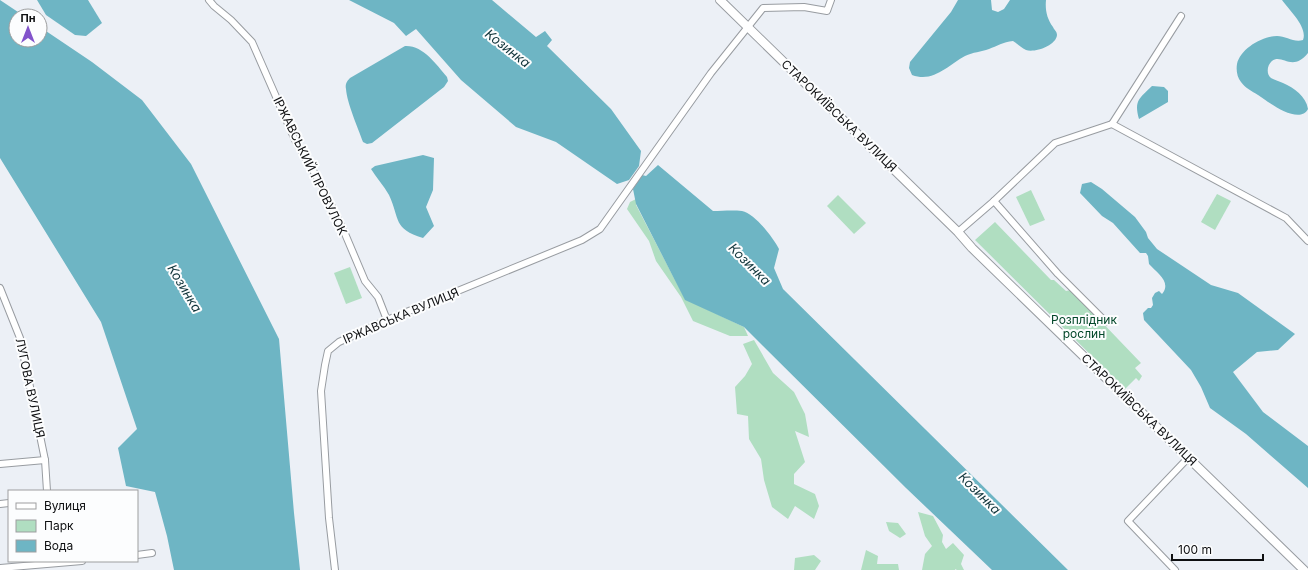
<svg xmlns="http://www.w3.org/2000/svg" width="1308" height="570" viewBox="0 0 1308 570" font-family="Inter,sans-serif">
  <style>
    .green { fill: #b0dec1 }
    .water { fill: #6eb5c4 }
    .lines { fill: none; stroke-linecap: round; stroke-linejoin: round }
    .minor-casing { stroke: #989ca1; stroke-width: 8 }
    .tertiary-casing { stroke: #989ca1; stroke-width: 10 }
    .minor { stroke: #fff; stroke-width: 6 }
    .tertiary { stroke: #fff; stroke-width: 8 }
    .labels { text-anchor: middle; stroke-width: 4; stroke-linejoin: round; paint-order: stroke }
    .street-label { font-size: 12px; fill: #0e0f11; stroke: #fcfdfe }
    .park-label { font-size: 12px; fill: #004628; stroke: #fcfdfe }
    .water-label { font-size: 13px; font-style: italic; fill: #10343a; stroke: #fcfdfe }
  </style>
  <rect width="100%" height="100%" fill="#ecf0f6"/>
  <g class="green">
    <path d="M1031 190 1045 220 1030 226 1016 197Z"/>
    <path d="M1217 194 1231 201 1215 230 1201 222Z"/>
    <path d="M838 195 866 223 854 234 827 206Z"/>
    <path d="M638 198 636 205 685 299 744 327 748 336H730L693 321 681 297 656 261 649 241 627 209 630 202Z"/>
    <path d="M995 222 1051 280H1054L1066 291 1071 290 1141 363 1135 368 1142 376 1139 381 1136 378 1125 389 975 240Z"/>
    <path d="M350 267 362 298 346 304 334 273Z"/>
    <path d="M754 340 773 373 794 392 805 414 809 437 795 431 805 462 794 474V484L815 494 819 506 814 519 795 506 788 519 772 507 764 480 761 459 749 439 748 416 737 414 735 387 745 376 752 364 743 344Z"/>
    <path d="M918 512 933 516 943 535 942 542 946 549 953 543 964 555 961 564 964 570H957L955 569V570H922L925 554 932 546 925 536Z"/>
    <path d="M886 522 898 523 906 534 900 538 889 531Z"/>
    <path d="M866 550 878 556 877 564H898L899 570H861Z"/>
    <path d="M814 555 821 561 815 570H794L795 558Z"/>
  </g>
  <g class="water">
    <path d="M0 0 24 16H16V40H40V27L92 62 142 100 191 164 279 339 294 513 300 570H174L167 536 155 492 126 486 118 448 137 429 101 322 0 158Z"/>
    <path d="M37 0H88L102 23 86 36 75 35 46 15Z"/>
    <path d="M349 0H492L536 37 545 31 552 40 547 46 611 109 641 151 639 166 629 180 617 184 556 142 516 127 461 80 416 29 406 36 394 23Z"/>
    <path d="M958 0H991L992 10 998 12 1004 9 1010 0H1046C1045 10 1047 19 1053 27 1054 30 1057 31 1057 35 1056 46 1034 53 1026 50 1021 48 1018 44 1013 41 1003 42 997 46 989 49 981 52 973 52 965 56 948 65 934 83 912 75L909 68 910 62 951 12Z"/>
    <path d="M1282 0H1308V53C1292 73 1282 53 1272 61 1267 65 1266 74 1271 78 1274 80 1279 81 1283 83 1294 88 1306 96 1308 109 1299 126 1267 101 1258 95 1252 91 1245 88 1241 82 1237 77 1236 70 1237 64 1240 49 1262 36 1277 36 1286 36 1294 43 1303 40 1308 27 1289 10 1282 0Z"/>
    <path d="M405 46C423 45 436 64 447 77L448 81 444 87 372 143 367 144 363 142C358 128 347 103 346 89 345 84 347 81 350 78Z"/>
    <path d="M1152 86 1164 87 1168 91V102L1139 119C1134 100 1139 99 1152 86Z"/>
    <path d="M423 155 434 158 433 190 426 207 434 226 423 238C393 229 400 219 389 195 384 186 376 177 371 169L375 166Z"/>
    <path d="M658 165 713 211C722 211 732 210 742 211 755 214 773 237 779 249L774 268 783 289 1068 570H992L906 488 744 327 685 300 636 204 633 189 642 175 646 176Z"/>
    <path d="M1091 182 1102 189 1135 217 1146 232 1148 238 1157 249 1211 285 1238 293 1295 334 1278 350 1257 352 1233 372 1263 412 1308 446V488L1246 434 1210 408 1201 387 1191 370 1144 320 1143 313 1148 308H1151L1153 305 1152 298 1155 293 1159 291 1162 294C1172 282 1157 273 1149 264L1148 256 1146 253H1140L1113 223 1102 216 1080 193 1082 184Z"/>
  </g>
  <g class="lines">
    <g class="minor-casing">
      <g id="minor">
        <path d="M209 0 214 6 231 20 252 42 295 140 318 179 343 229 365 281 378 297 387 320"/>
        <path d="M1112 124 1286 218 1308 241"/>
        <path d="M994 201 1058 274 1106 322"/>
        <path d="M958 232 994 201 1055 143 1112 124 1181 16"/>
        <path d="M0 288 20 338 45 460 47 491"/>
        <path d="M0 464 45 460"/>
        <path d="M0 504 9 503"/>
        <path d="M137 555 152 553"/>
        <path d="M0 568 82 561"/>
        <path d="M335 570 329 518 321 391 325 365 328 351 339 342 387 320 582 240 600 229 711 73 763 8 804 7 827 11 831 0"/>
        <path d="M1175 570 1128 521 1188 458"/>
      </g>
    </g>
    <g class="tertiary-casing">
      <path id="tertiary" d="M720 0 958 232 972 248 1304 570"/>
    </g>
    <use href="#minor" class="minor"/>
    <use href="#tertiary" class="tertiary"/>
  </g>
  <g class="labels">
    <g class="street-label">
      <text transform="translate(839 116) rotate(44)" y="4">СТАРОКИЇВСЬКА ВУЛИЦЯ</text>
      <text transform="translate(310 166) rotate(64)" y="4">ІРЖАВСЬКИЙ ПРОВУЛОК</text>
      <text transform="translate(401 316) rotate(-23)" y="4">ІРЖАВСЬКА ВУЛИЦЯ</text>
      <text transform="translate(30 388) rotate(78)" y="4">ЛУГОВА ВУЛИЦЯ</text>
      <text transform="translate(1139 410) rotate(44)" y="4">СТАРОКИЇВСЬКА ВУЛИЦЯ</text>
    </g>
    <g class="park-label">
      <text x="1084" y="324">Розплідник<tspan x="1084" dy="14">рослин</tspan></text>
    </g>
    <g class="water-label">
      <text transform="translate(508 48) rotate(38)" y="5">Козинка</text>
      <text transform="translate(750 264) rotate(45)" y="5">Козинка</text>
      <text transform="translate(185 288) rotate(59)" y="5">Козинка</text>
      <text transform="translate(980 493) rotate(45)" y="5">Козинка</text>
    </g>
  </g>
  <rect x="8" y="490" width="130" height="72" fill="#fcfdfe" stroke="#9d9e9f"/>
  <rect x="16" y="503" width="20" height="6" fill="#ffffff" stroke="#9d9e9f"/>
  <text x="44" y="510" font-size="12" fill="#0e0f11">Вулиця</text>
  <rect x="16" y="520" width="20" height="12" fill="#b0dec1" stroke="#9d9e9f"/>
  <text x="44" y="530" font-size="12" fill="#0e0f11">Парк</text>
  <rect x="16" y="540" width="20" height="12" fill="#6eb5c4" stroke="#9d9e9f"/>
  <text x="44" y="550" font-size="12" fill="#0e0f11">Вода</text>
  <g transform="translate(28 28)"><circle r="19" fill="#fcfdfe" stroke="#9d9e9f"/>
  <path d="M0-3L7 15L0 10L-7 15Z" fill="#8253cb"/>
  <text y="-6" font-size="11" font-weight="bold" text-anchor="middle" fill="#0e0f11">Пн</text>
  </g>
  <path d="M1172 554v6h91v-6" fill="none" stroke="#0e0f11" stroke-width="2"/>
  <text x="1178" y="554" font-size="12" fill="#0e0f11" stroke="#fcfdfe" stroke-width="3" paint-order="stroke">100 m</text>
</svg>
